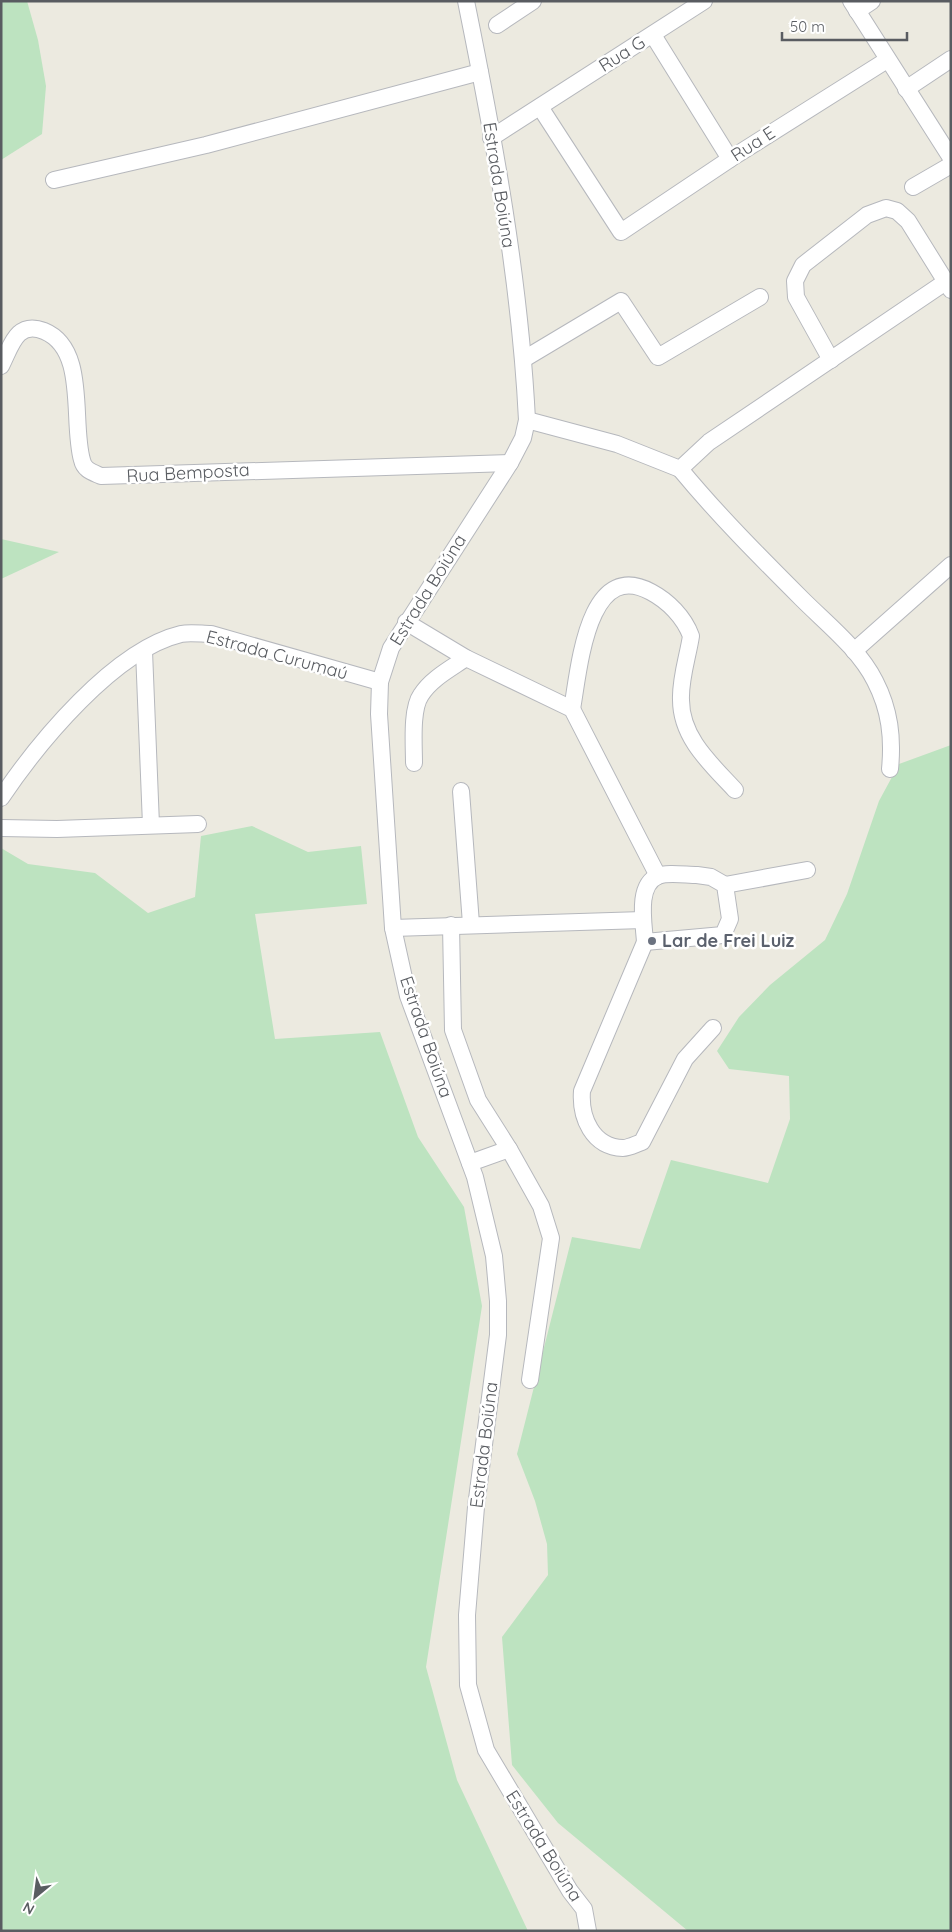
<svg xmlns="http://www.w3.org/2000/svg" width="952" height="1932" viewBox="0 0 952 1932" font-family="Quicksand,sans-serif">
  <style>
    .green { fill: #bde3c0 }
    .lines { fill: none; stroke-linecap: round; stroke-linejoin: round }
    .minor-casing { stroke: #b6b8bd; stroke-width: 18 }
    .minor { stroke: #fff; stroke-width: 16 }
    .worship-dot { fill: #6b7280; stroke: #fff; stroke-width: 2 }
    .labels { text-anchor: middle; stroke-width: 5; stroke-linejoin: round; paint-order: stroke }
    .street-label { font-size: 18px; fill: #595c61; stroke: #fff }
    .worship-label { font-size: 18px; font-weight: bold; fill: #5b616d; stroke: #fff; text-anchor: start }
  </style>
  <rect width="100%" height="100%" fill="#eceae0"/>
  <g class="green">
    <path d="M1 1H27L38 40 46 86 42 134 1 160Z"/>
    <path d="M1 539 59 552 1 579Z"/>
    <path d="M951 745V1931H688L558 1823 512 1765 502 1637 548 1575 547 1544 535 1501 517 1454 572 1237 640 1249 671 1160 768 1183 790 1119 789 1076 729 1069 717 1051 739 1017 770 985 825 940 847 894 879 801 899 764Z"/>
    <path d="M252 826 308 852 361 846 367 904 255 914 275 1039 380 1032 418 1137 464 1207 482 1306 426 1667 457 1780 528 1931H1V848L28 864 95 873 148 913 195 897 201 836Z"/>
  </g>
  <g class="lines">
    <g class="minor-casing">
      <g id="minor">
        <path d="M466 1C494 139 520 279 527 420L523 438 510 463 391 648 380 682 379 714 393 928 408 996 475 1177 494 1256 498 1301V1335L476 1507 467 1615 468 1685 486 1750 570 1891 584 1909 588 1931"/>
        <path d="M851 1 951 158"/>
        <path d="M857 11 872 1"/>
        <path d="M497 25 533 1"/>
        <path d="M653 35 730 159"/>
        <path d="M906 89 951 59"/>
        <path d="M540 107 621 232 730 159 887 60"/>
        <path d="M491 138 704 1"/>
        <path d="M54 180 206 145 480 72"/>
        <path d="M913 187 951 165"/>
        <path d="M524 359 621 301 658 357 760 297"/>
        <path d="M831 360 796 297 795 281 803 265 867 215 886 208 897 211 908 221 951 290"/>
        <path d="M1 366C11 347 16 320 44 331 88 349 71 422 82 460 84 470 92 472 101 476L510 463"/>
        <path d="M527 420 617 444 680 469 709 442 944 283"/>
        <path d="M680 469C718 515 760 557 802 599 827 624 859 649 875 681 890 710 893 738 890 769"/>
        <path d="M406 622 466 658 572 709 658 876"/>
        <path d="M144 651 151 825"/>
        <path d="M854 651 951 565"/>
        <path d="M572 709C579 671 587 557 651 592 668 601 684 617 691 636 688 656 680 679 681 700 681 738 711 764 735 790"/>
        <path d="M414 763C414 745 411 709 421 695 431 679 450 669 466 658"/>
        <path d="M461 791 471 924"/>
        <path d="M1 798C38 743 114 650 181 634 190 632 202 634 211 634L380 682"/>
        <path d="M1 828 57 829 198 824"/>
        <path d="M697 875 711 877 725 885 730 919 723 935 645 942C644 924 636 885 658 876 667 872 686 875 697 875Z"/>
        <path d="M725 885 807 870"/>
        <path d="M451 925 453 1030 478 1100 509 1149 541 1206 551 1238 530 1380"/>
        <path d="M393 928 643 920"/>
        <path d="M645 942 582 1091C580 1117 592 1147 623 1148 629 1148 636 1144 642 1142L685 1059 713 1028"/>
        <path d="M470 1163 509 1149"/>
      </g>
    </g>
    <use href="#minor" class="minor"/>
  </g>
  <circle class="worship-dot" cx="652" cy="941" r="5"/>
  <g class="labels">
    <g class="street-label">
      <text transform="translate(622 54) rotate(-32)" y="6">Rua G</text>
      <text transform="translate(753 144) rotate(-33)" y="6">Rua E</text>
      <text transform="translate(499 185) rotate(81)" y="6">Estrada Boiúna</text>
      <text transform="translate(188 473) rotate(-3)" y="6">Rua Bemposta</text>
      <text transform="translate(428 590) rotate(-58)" y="6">Estrada Boiúna</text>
      <text transform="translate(277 655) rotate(15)" y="6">Estrada Curumaú</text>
      <text transform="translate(426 1037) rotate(71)" y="6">Estrada Boiúna</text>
      <text transform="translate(484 1445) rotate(-83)" y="6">Estrada Boiúna</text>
      <text transform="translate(544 1846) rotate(58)" y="6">Estrada Boiúna</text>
    </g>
    <g class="worship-label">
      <text x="662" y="947">Lar de Frei Luiz</text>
    </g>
  </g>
  <rect width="952" height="1932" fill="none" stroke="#595c61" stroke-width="5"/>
  <g transform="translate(35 1897) rotate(209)" stroke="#ffffff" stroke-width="4" paint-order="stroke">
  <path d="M0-4L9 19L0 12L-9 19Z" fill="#595c61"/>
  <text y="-8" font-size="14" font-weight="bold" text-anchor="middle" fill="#595c61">N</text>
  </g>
  <path d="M782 32v8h125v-8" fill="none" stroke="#595c61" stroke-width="2.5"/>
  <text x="790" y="32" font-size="15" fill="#595c61" stroke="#ffffff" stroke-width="4" paint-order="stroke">50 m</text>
</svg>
